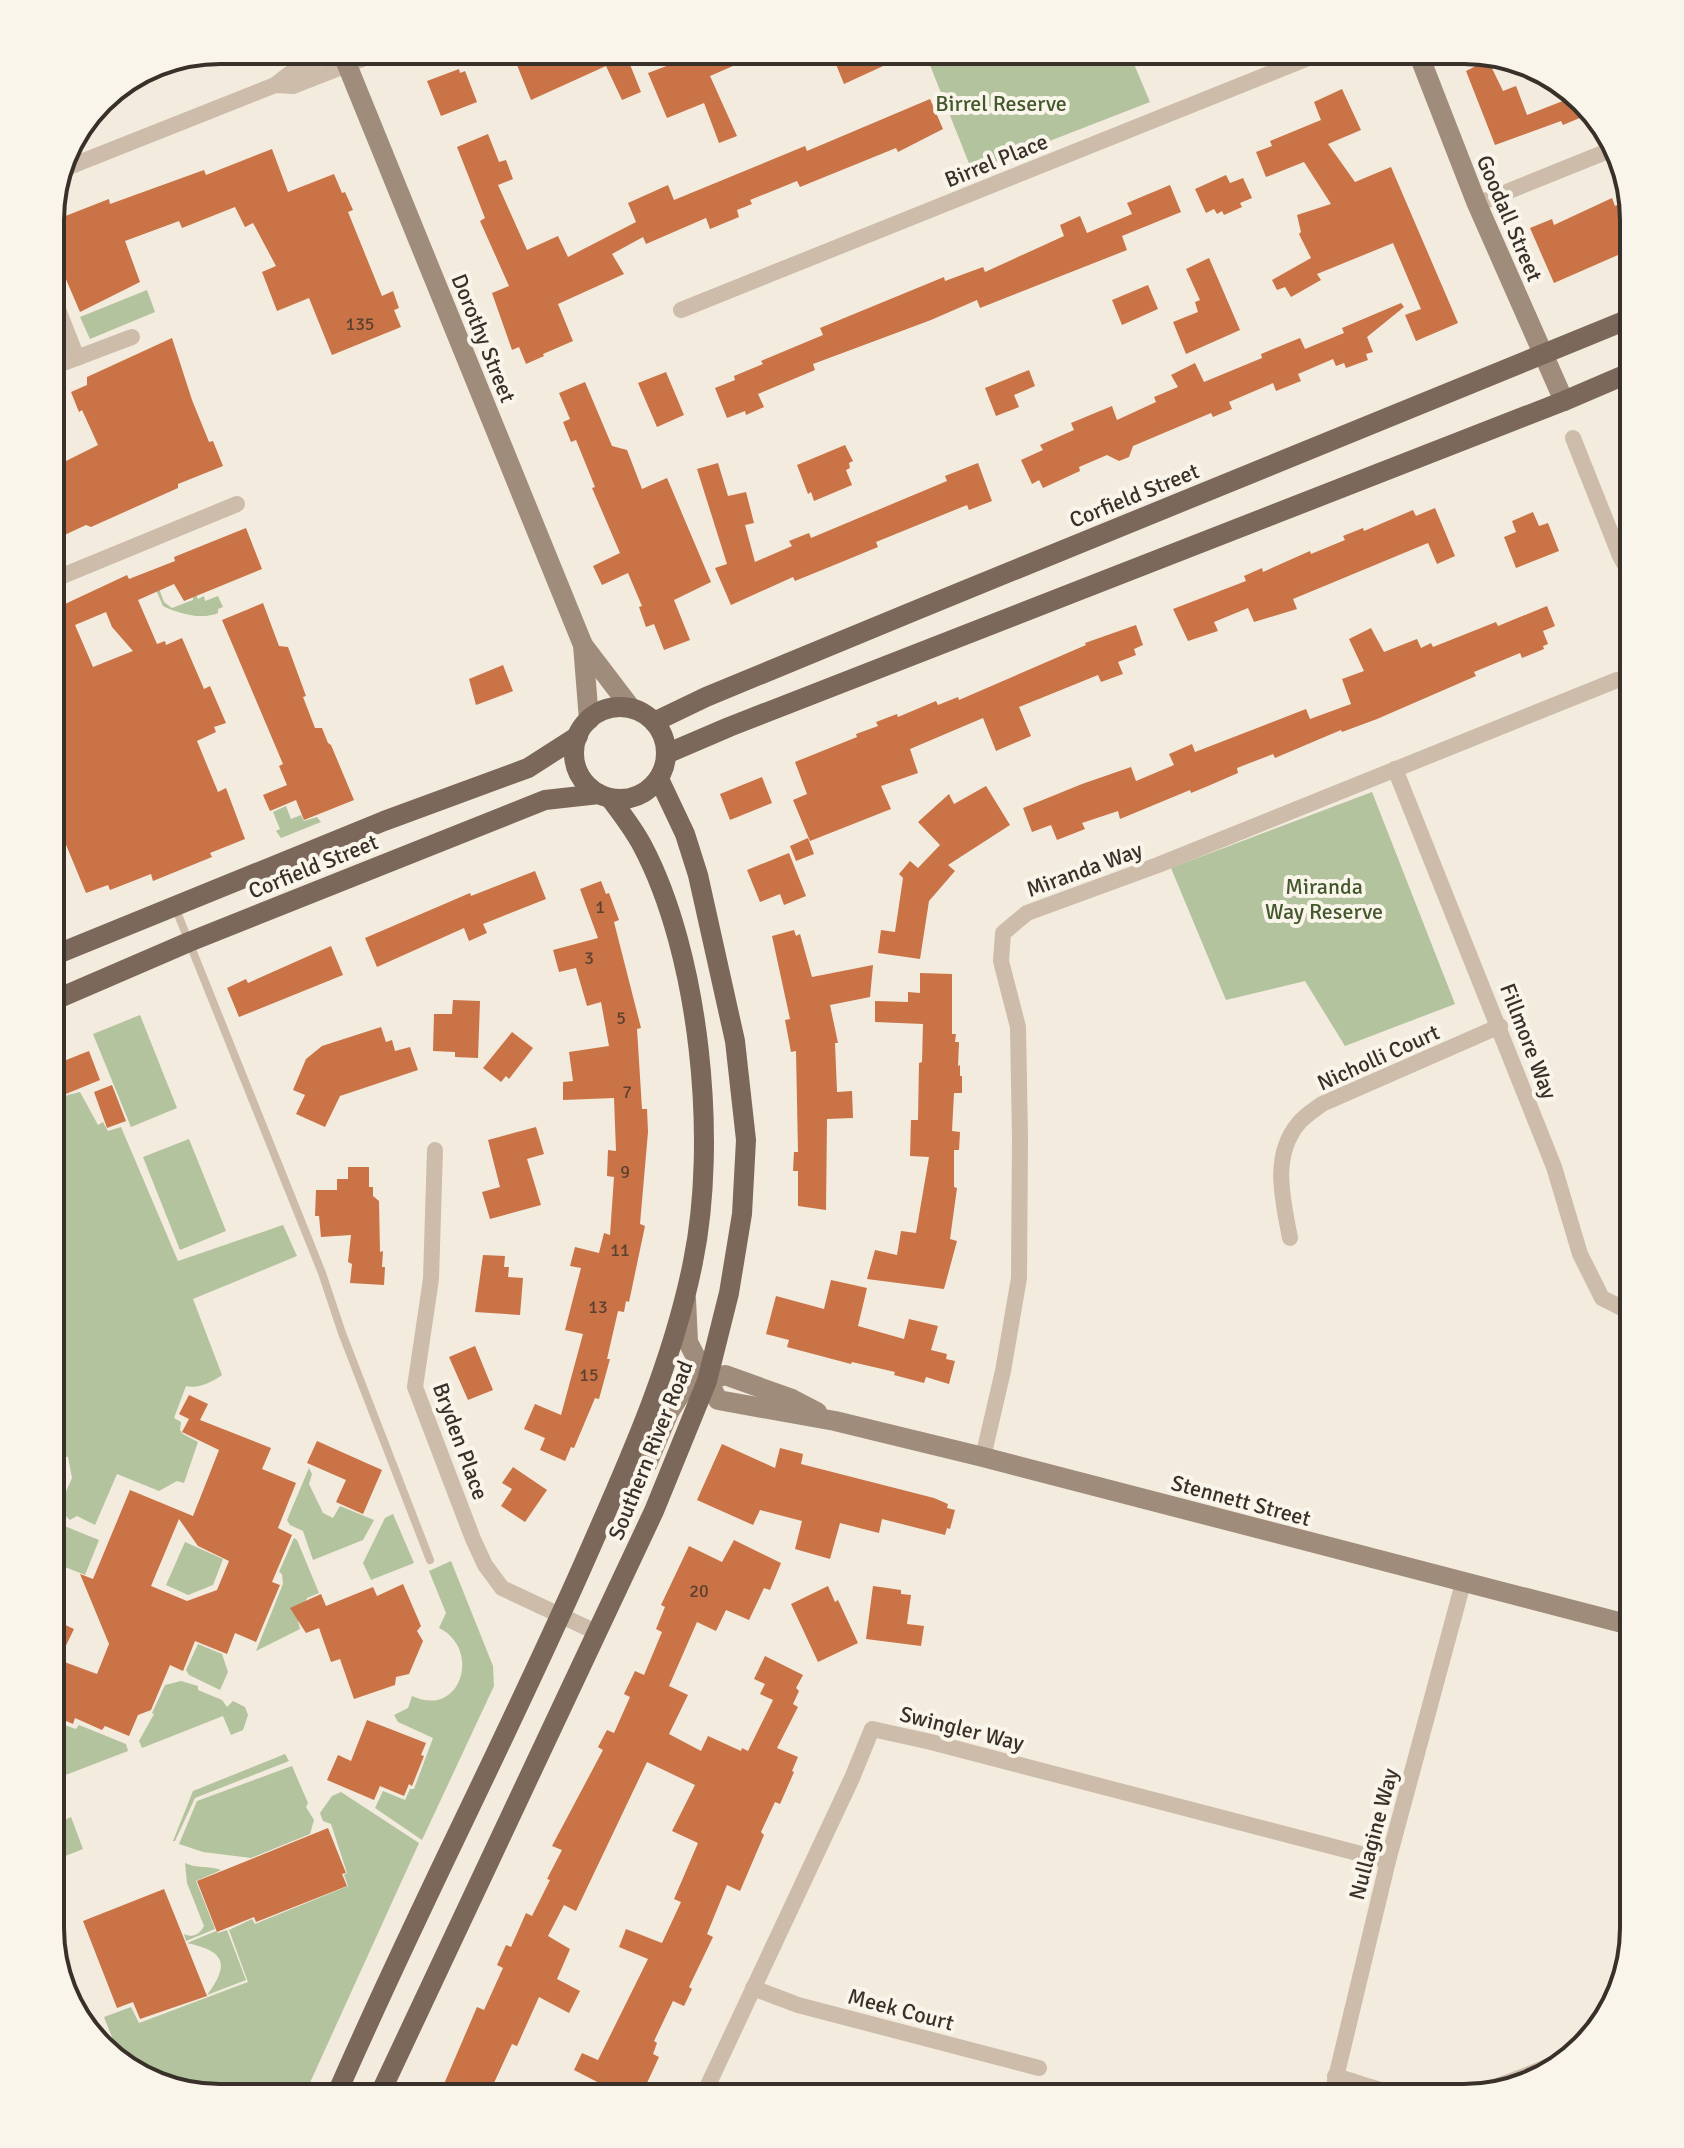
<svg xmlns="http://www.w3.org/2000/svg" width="1684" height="2148" viewBox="0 0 1684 2148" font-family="Signika,sans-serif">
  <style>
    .green { fill: #b2c39d }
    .building { fill: #c97346; fill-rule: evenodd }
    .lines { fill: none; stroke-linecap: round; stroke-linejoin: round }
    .lane { stroke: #ccbca9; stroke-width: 8 }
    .street { stroke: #ccbca9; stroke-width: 16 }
    .secondary { stroke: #a08c7a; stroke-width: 20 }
    .primary { stroke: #7b685a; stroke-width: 20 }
    .labels { text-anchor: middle; stroke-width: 8; stroke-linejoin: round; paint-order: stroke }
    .number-label { font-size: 18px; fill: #5d4130 }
    .park-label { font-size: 22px; fill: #43582c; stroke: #faf5ea }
    .street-label { font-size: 22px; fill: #393029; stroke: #faf5ea }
    .rim { fill: none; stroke: #393029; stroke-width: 4 }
  </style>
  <rect width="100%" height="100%" fill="#f3ebde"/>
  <g class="green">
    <path d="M924 50H1128L1150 102 972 171Z"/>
    <path d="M147 290 155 312 90 339 80 317Z"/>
    <path d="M151 578H155L164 602 172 608 193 600V597L196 595 198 599 204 596 205 601 218 596 223 607 218 609V613C202 620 179 614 163 606Z"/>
    <path d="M1372 792 1455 1004 1345 1046 1305 981 1226 1000 1171 868Z"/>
    <path d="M286 806 291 819 301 815 304 821 317 817 321 822 281 838 276 831 280 829 273 812Z"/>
    <path d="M140 1015 177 1108 131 1127 93 1034Z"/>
    <path d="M50 1072 60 1097 80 1092 98 1125 103 1122 108 1131 121 1127 178 1261 283 1225 297 1256 193 1299 222 1375C212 1382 199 1389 186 1386L174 1418 181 1422 180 1430 183 1434 198 1442 184 1483 177 1481 159 1491 117 1474 95 1525 77 1516 70 1520 64 1514 66 1506 63 1498 72 1478 68 1457 50 1455Z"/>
    <path d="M189 1139 226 1231 180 1250 143 1157Z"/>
    <path d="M309 1468 312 1474 309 1484 323 1513 333 1518 340 1506 374 1520 363 1540 313 1560 303 1531 290 1525 287 1520Z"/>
    <path d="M393 1514 414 1563 371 1580 363 1563 385 1518Z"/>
    <path d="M62 1525 99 1540 85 1575 50 1561Z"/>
    <path d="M294 1538 297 1540 319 1593 307 1598 298 1621 300 1629 256 1651 283 1584 282 1574 279 1572Z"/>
    <path d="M185 1542 223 1559 213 1585 188 1595 166 1585Z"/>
    <path d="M451 1561 493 1666 494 1686 422 1840 375 1808 383 1791 405 1800 410 1789H414L433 1738 398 1722 394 1715 408 1708 412 1696C461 1719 482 1649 439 1628L446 1613 429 1571Z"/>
    <path d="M198 1644 222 1654 228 1672 220 1690 189 1675 186 1670Z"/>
    <path d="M181 1681 198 1686V1690L222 1700 227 1707 233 1701 245 1707 248 1715 243 1730 231 1735 223 1716 142 1748 139 1741 154 1714 152 1713 165 1685Z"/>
    <path d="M50 1720 76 1729 79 1725 126 1744 128 1751 50 1781Z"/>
    <path d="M285 1754 289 1761 195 1798 175 1841H173L193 1791Z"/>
    <path d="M292 1766 308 1803 306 1807 314 1820 310 1834 251 1858 203 1852 179 1844 197 1801Z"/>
    <path d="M341 1792 419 1843 303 2098H219L135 2075 122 2063 104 2017 131 2007 139 2023 248 1982 229 1930 252 1919 255 1924 348 1886 344 1875 347 1873 331 1824 323 1821 320 1813 332 1796Z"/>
    <path d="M71 1817 83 1849 50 1862V1826Z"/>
    <path d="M185 1863C197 1869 208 1865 221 1870L196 1881 215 1929 186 1941 184 1934C193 1938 199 1935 204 1926L187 1883Z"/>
    <path d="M227 1930 246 1980 207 1995C231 1963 224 1951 187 1943L216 1931 218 1933Z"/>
  </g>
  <g class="building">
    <path d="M525 50H544L549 61 576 50H643L627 57 641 92 622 100 606 66 531 100 513 55Z"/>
    <path d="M709 50H770L710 76 737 136 719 143 704 103 667 118 648 73Z"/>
    <path d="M846 50H918L844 84 833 57Z"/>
    <path d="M1488 60 1503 91 1516 86 1527 115 1573 97 1582 117 1563 125 1561 121 1495 145 1466 71Z"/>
    <path d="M459 69 460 73 465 71 477 102 441 116 427 81Z"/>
    <path d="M1342 89 1361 130 1328 144 1355 182 1391 167 1458 323 1416 341 1405 315 1421 309 1393 243 1317 274 1321 280 1291 297 1285 287 1277 290 1272 280 1311 258 1299 234 1301 232 1297 215 1331 204 1304 162 1266 177 1256 152 1272 146 1270 141 1321 120 1314 102Z"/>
    <path d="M930 99 943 129 898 152 896 148 800 187 797 181 750 200 752 204 737 210 739 217 710 229 706 218 646 244 643 237 612 254 624 274 558 304 573 341 543 354 544 356 526 364 519 347 512 350 492 293 509 286 480 221 485 218 457 147 488 134 499 162 506 160 513 179 498 185 527 250 558 236 568 257 636 222 628 203 668 185 674 200 805 146 807 151Z"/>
    <path d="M272 149 288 192 334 174 342 193 345 192 353 210 348 212 382 296 393 291 399 308 394 310 401 327 332 355 309 298 277 311 262 272 276 266 253 223 245 227 235 207 182 228 179 221 125 241 140 282 80 312 50 242V222L109 199 110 204 204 170 206 175Z"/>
    <path d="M1226 175 1230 183 1243 178 1252 198 1240 203 1242 207 1224 215 1222 211 1217 214 1214 209 1206 213 1195 189Z"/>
    <path d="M1170 185 1181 212 1122 236 1127 250 980 308 977 300 931 320 813 364 815 370 758 394 764 407 746 415 745 411 727 418 715 388 735 380 734 376 763 364 761 361 823 335 820 328 944 277 945 281 983 267 985 272 1064 236 1060 225 1080 216 1087 233 1132 214 1127 203Z"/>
    <path d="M1612 198 1615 206 1628 200 1634 220V248L1554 283 1530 228 1552 219 1554 225Z"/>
    <path d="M1209 258 1240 330 1186 354 1173 322 1198 312 1195 302 1200 300 1186 269Z"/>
    <path d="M1148 285 1158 309 1122 325 1112 300Z"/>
    <path d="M1401 303 1404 307 1367 337 1373 352 1366 354 1368 360 1346 368 1344 363 1336 366 1333 359 1298 374 1301 381 1276 391 1273 383 1229 402 1232 409 1213 417 1211 413 1133 446 1129 457 1119 461 1107 455 1079 467 1080 471 1043 488 1039 480 1032 484 1021 460 1043 450 1040 445 1074 430 1071 423 1112 406 1117 420 1156 402 1154 397 1178 387 1171 375 1195 363 1204 382 1262 358 1261 354 1300 338 1305 349 1344 333 1342 328Z"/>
    <path d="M172 338 192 400 209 442 213 441 223 466 178 484V488L91 527 86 525 58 538 56 532 50 535V469L98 445 82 410 79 412 71 392 87 385V377Z"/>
    <path d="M1029 370 1035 386 1014 395 1019 407 996 416 985 388Z"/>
    <path d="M666 372 684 415 657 427 638 383Z"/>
    <path d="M585 382 612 446 627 450 642 489 667 478 711 582 674 600 690 640 664 650 654 624 646 627 639 607 642 606 628 573 602 585 593 566 620 553 592 488 595 487 576 440 571 442 563 422 570 419 559 393Z"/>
    <path d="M845 445 853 461 849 463 850 468 846 470 852 485 814 501 811 492 808 494 797 465Z"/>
    <path d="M718 463 728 496 746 492 754 523 745 525 755 562 792 546 789 541 809 533 811 538 947 481 945 476 978 463 992 501 969 510 967 505 876 542 878 547 844 561 795 581 793 577 731 605 715 568 727 564 697 469Z"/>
    <path d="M1435 508 1455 556 1437 564 1428 543 1293 599 1297 609 1254 622 1248 608 1214 622 1218 631 1188 641 1173 609 1246 581 1244 576 1262 568 1263 572 1310 551 1311 554 1345 540 1343 536 1363 528 1364 531 1413 510 1416 516Z"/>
    <path d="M1533 512 1539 526 1548 523 1559 551 1516 568 1504 537 1516 532 1512 521Z"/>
    <path d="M246 528 262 569 184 601 174 584 138 600 157 644 165 641 166 645 182 638 204 689 210 686 226 723 214 727 216 732 197 741 218 792 226 788 245 839 210 853 212 857 153 881 151 874 110 890 108 885 86 893 50 806V778L58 775 50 756V611L127 575 129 579 175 561 174 557ZM106 612 112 627 133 651 93 667 75 625Z"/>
    <path d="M263 603 279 646 288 647 306 696 303 697 315 728H322L328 743 331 745 354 800 304 820 296 800 270 811 263 795 287 785 279 766 283 764 222 620Z"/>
    <path d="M1547 606 1555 626 1543 631 1548 644 1543 646 1544 649 1522 658 1520 653 1474 672 1476 676 1377 719 1342 732 1341 730 1275 758 1273 754 1237 768 1238 773 1208 786 1191 793 1190 790 1120 819 1118 811 1082 823 1085 829 1057 840 1051 825 1032 832 1023 808 1082 784 1131 767 1136 781 1174 765 1169 754 1192 744 1195 752 1306 709 1310 719 1351 704 1342 679 1364 671 1349 639 1371 628 1384 652 1417 639 1421 648 1431 643 1433 647 1496 622 1498 626Z"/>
    <path d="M1136 625 1143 645 1134 649 1136 655 1118 662 1123 674 1101 682 1098 675 1019 707 1031 736 996 751 983 718 910 749 918 773 881 786 891 809 810 841 793 800 807 794 795 762 857 737 856 734 878 726 876 722 897 714 898 717 936 701 938 705 958 697 959 700 1086 645 1085 643Z"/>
    <path d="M503 665 513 691 476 705 469 679Z"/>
    <path d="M762 777 772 803 730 820 720 794Z"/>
    <path d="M986 786 1010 825 948 865 955 871 929 901 920 959 878 953 881 930 895 932 903 878 899 874 910 861 918 868 940 845 918 822 949 794 954 804Z"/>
    <path d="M808 838 814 854 796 861 790 846Z"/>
    <path d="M789 853 806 896 784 905 780 894 760 902 747 870Z"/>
    <path d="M535 871 546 899 483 924 487 933 469 941 464 928 377 967 365 938 470 893 471 896Z"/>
    <path d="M601 881 606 894 609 893 619 920 614 922 641 1028 637 1029 642 1109H647L648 1132 640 1224 645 1226 629 1302 626 1301 624 1312 618 1311 607 1359H610L599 1399 595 1398 574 1448 571 1447 565 1461 540 1450 545 1438 524 1429 535 1404 561 1415 583 1334 565 1330 581 1268 570 1266 575 1247 599 1253 604 1233 610 1235 614 1177 607 1176 608 1150 616 1151 614 1098 563 1100V1082L573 1081 569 1052 609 1046 601 1002 587 1006 576 968 559 972 553 950 598 938 580 889Z"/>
    <path d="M794 930 796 936 800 934 812 977 873 965 870 997 830 1005 838 1043H835L837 1092 852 1091 853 1118 827 1119 826 1210 798 1206V1171H793L794 1152H798L796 1051 791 1052 785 1020 790 1019 772 936Z"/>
    <path d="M331 946 343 975 239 1017 227 988 246 979 248 983Z"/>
    <path d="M920 973 952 974V1034H956L955 1042H959L958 1066 960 1065V1076H962V1093H954L952 1131 960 1132 959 1150H954V1187L957 1188 950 1239 957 1241 944 1289 867 1279 875 1250 897 1255 901 1231 916 1233 929 1157 910 1156 911 1120H918L919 1063 922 1062 923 1024 875 1022V1001L908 1002V992L920 993Z"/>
    <path d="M453 1000 480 1001 478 1058 455 1057V1052L433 1051 434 1014H452Z"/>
    <path d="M381 1027 386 1042 392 1040 395 1051 410 1047 418 1070 340 1096 325 1127 296 1114 305 1095 293 1090 306 1059 322 1046Z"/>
    <path d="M512 1032 533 1048 509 1079 506 1076 501 1082 483 1068Z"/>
    <path d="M89 1051 100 1080 61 1096 51 1066Z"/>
    <path d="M112 1085 126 1121 107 1128 94 1092Z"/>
    <path d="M536 1127 544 1154 527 1159 541 1205 490 1219 482 1192 500 1187 488 1140Z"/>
    <path d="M348 1167H369V1187H373V1196L379 1201 380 1252 383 1251 382 1267H385L384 1285 350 1283 352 1264 348 1262 351 1235 321 1237 319 1216H315L316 1190H337V1179H348Z"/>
    <path d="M483 1255 505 1256 504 1267H509L508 1277 523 1278 520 1315 475 1312Z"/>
    <path d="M831 1280 867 1288 858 1326 904 1339 909 1319 938 1326 931 1350 947 1354 946 1359 955 1361 949 1384 926 1377 924 1383 894 1375 895 1372 852 1362 851 1364 787 1347 789 1340 766 1334 776 1296 824 1309Z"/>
    <path d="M475 1346 493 1390 468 1400 449 1357Z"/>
    <path d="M189 1395 208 1404 200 1420 271 1448 262 1469 296 1483 278 1528 292 1535 272 1582 280 1585 256 1642 235 1633 227 1654 195 1641 183 1671 170 1665 151 1710 138 1715 129 1736 105 1726 102 1730 75 1718 73 1724 50 1714V1618L74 1629 59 1660 97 1674 109 1644 80 1574 93 1579 130 1490 193 1516 219 1450 182 1432 189 1419 179 1414ZM179 1519 198 1546 229 1561 217 1590 187 1601 151 1586Z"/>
    <path d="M317 1441 382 1470 363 1514 336 1502 346 1480 307 1463Z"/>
    <path d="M722 1444 775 1468 780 1448 803 1454 801 1464 934 1498 948 1504 947 1508 955 1510 950 1529 947 1528 945 1535 882 1519 879 1533 840 1523 830 1559 795 1549 802 1521 760 1510 753 1525 697 1500Z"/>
    <path d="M513 1467 547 1490 525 1522 501 1506 512 1489 502 1483Z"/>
    <path d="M734 1540 781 1563 770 1590 764 1588 749 1620 726 1610 716 1631 697 1622 669 1686 688 1695 669 1734 701 1751 708 1736 741 1751 742 1748 748 1751 773 1700 760 1694 765 1684 754 1679 765 1656 803 1675 796 1688 799 1691 793 1704 798 1707 777 1748 798 1757 792 1771 794 1772 780 1804 775 1802 761 1832 764 1835 740 1891 727 1885 707 1934 713 1937 689 1987 692 1989 684 2006 673 2001 654 2041 657 2043 653 2054 659 2057 640 2098H607L611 2089 574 2070 582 2053 598 2060 648 1959 619 1947 626 1929 662 1943 681 1902 674 1899 698 1843 672 1831 695 1785 647 1762 576 1911 564 1905 548 1936 570 1949 557 1979 580 1991 569 2013 539 1997 517 2046 512 2044 487 2098H438L477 2007 484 2010 503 1968 497 1965 506 1945 511 1947 526 1913 532 1916 550 1880 547 1879 562 1850 552 1846 603 1750 598 1747 607 1730 614 1733 630 1697 624 1694 635 1671 644 1675 662 1632 656 1629 665 1607 661 1605 689 1546 722 1562Z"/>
    <path d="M403 1584 421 1626 417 1631 423 1641 409 1674 396 1677 395 1685 354 1699 340 1659 331 1662 319 1628 306 1633 290 1608 321 1594 326 1606 373 1587 377 1596Z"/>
    <path d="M828 1586 835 1602 838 1600 858 1643 818 1662 791 1604Z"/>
    <path d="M873 1586 901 1590V1594L911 1595 907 1624 924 1626 921 1646 866 1639Z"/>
    <path d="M367 1720 426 1743 421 1755 424 1756 412 1786 409 1784 404 1796 380 1786 374 1800 327 1780 338 1755 351 1761Z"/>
    <path d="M328 1828 346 1873 342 1874 347 1886 256 1922 254 1917 217 1932 197 1881Z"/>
    <path d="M164 1889 207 1996 140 2019 133 2002 117 2008 83 1921Z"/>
  </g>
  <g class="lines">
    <path class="lane" d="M175 907 322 1273 342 1333 430 1560"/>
    <g class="street">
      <path d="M275 85 293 86 385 50"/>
      <path d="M61 170 275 85 289 74 335 50"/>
      <path d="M1477 204 1613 149"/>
      <path d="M50 289 77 358"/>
      <path d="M681 310 1328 50"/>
      <path d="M50 368 132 337"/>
      <path d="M1573 438 1620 556 1634 581"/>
      <path d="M50 581 237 504"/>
      <path d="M1395 769 1554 1167 1580 1254 1602 1298 1634 1314"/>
      <path d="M435 1150 431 1279 415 1387 473 1539 485 1565 502 1588 596 1632"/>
      <path d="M1290 1238C1283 1200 1271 1157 1298 1124 1304 1116 1314 1110 1322 1104L1500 1026"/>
      <path d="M983 1457 1003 1371 1019 1278 1020 1138 1018 1027 1001 961 1003 933 1027 913 1158 865 1617 680 1634 678"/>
      <path d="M753 1988 798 2005 1039 2068"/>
      <path d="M1335 2076C1357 2082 1379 2091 1402 2095 1462 2106 1516 2080 1570 2057"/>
      <path d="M702 2098 852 1778 872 1729 931 1742 1388 1861"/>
      <path d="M1331 2098 1388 1861 1463 1583"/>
    </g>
    <g class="secondary">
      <path d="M341 50 583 645 589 720"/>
      <path d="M1417 50 1477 204 1564 401"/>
      <path d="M583 645 631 708"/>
      <path d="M686 1299 688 1342 718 1400 835 1421 983 1457 1634 1626"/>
      <path d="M612 1499 647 1464 669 1412 682 1392 692 1386 725 1375 792 1399 817 1412"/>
    </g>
    <g class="primary">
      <circle cx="620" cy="753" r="46"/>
      <path d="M654 722 706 697 919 609 1634 317"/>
      <path d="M666 754 729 727 1564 401 1634 371"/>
      <path d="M50 957 384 821 528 768 578 736"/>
      <path d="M50 1002 189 942 545 800 599 794"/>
      <path d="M335 2098C413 1918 504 1744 583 1565 626 1467 672 1367 693 1262 718 1141 700 954 642 845 633 828 621 813 610 798"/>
      <path d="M378 2098 654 1511 707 1381 729 1293 742 1214 746 1140 735 1041 698 875 685 834 659 779"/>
    </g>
  </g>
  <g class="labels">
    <g class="number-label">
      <text x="360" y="330">135</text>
      <text x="600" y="913">1</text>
      <text x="589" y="964">3</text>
      <text x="621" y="1024">5</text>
      <text x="627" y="1098">7</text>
      <text x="625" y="1178">9</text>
      <text x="620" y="1256">11</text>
      <text x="598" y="1313">13</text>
      <text x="589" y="1381">15</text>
      <text x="699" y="1597">20</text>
    </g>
    <g class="park-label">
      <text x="1001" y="111">Birrel Reserve</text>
      <text x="1324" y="894">Miranda<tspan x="1324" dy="25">Way Reserve</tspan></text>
    </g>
    <g class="street-label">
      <text transform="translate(996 160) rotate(-22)" y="8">Birrel Place</text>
      <text transform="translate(1510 218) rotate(67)" y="8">Goodall Street</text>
      <text transform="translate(484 338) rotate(68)" y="8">Dorothy Street</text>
      <text transform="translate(1134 495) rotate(-22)" y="8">Corfield Street</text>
      <text transform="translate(313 866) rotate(-22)" y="8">Corfield Street</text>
      <text transform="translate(1084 869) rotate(-20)" y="8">Miranda Way</text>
      <text transform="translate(1529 1041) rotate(69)" y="8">Fillmore Way</text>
      <text transform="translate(1378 1057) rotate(-24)" y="8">Nicholli Court</text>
      <text transform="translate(461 1441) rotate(70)" y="8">Bryden Place</text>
      <text transform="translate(650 1450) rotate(-68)" y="8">Southern River Road</text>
      <text transform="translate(1241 1500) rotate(15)" y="8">Stennett Street</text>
      <text transform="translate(962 1728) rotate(14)" y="8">Swingler Way</text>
      <text transform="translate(1373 1834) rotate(-75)" y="8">Nullagine Way</text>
      <text transform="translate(901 2009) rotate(15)" y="8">Meek Court</text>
    </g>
  </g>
  <path d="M0 0H1684V2148H0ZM220 64H1464A156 156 0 0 1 1620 220V1928A156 156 0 0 1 1464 2084H220A156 156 0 0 1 64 1928V220A156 156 0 0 1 220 64Z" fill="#faf5ea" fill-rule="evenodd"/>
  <path class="rim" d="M220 64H1464A156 156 0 0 1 1620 220V1928A156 156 0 0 1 1464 2084H220A156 156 0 0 1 64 1928V220A156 156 0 0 1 220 64Z"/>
</svg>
